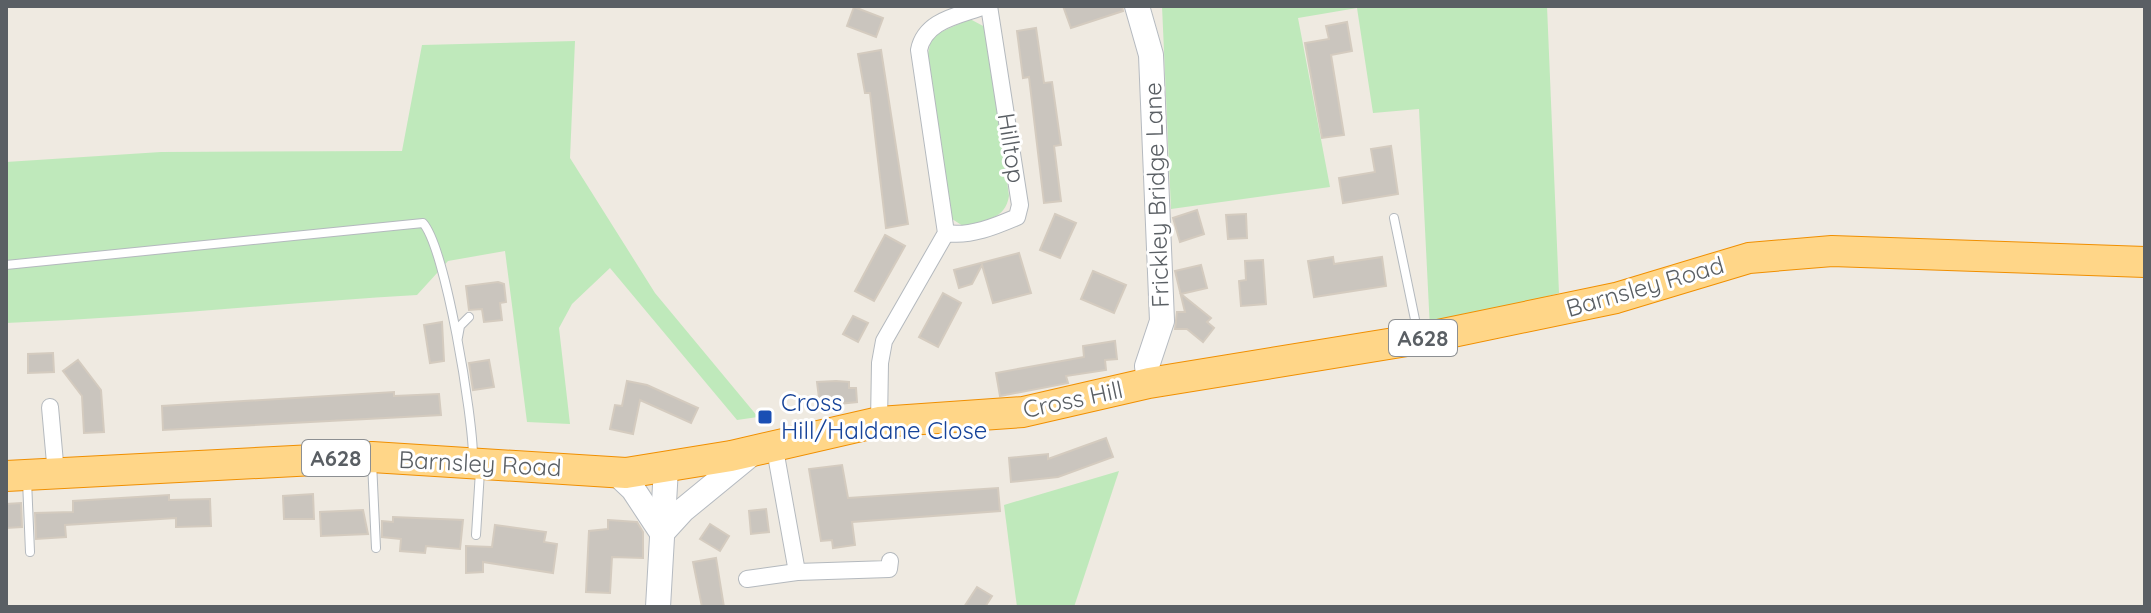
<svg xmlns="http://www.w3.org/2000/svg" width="2151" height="613" viewBox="0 0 2151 613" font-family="Quicksand,sans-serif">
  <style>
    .green { fill: #bfe9bb }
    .building { fill: #cac5be; stroke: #d4cbbf; stroke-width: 2 }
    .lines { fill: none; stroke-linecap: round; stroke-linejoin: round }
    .lane-casing { stroke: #b4b9be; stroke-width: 10 }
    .street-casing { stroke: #b4b9be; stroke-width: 18 }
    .secondary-casing { stroke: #b5bac0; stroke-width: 26 }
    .highway-casing { stroke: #f08f00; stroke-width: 32 }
    .lane { stroke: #fff; stroke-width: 8 }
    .street { stroke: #fff; stroke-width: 16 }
    .secondary { stroke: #fff; stroke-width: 24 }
    .highway { stroke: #ffd688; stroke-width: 30 }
    .transit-dot { fill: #1a4fb4; stroke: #fff; stroke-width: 3 }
    .labels { text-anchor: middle; stroke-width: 6; stroke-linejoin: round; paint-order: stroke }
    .shield { fill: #fff; stroke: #8c8f92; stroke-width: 2 }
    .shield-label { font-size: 22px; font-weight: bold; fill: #5a5f64 }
    .street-label { font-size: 24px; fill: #5a5f64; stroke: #fff }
    .transit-label { font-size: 24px; fill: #164399; stroke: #fff; text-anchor: start }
  </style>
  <rect width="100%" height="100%" fill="#efeae1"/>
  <g class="green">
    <path d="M1162 6H1547L1559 293 1430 329 1419 109 1373 113 1357 8 1298 18 1330 187 1171 209Z"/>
    <path d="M970 19 985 27 1009 196C1005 220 985 220 963 226L949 217 927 58 932 36Z"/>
    <path d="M575 41 570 158 655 293 758 417 737 420 610 268 572 304 559 328 570 424 527 422 505 251 448 261 417 295C280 303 143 318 6 323V162L161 152 402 151 422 45Z"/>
    <path d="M1119 471 1074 607H1017L1004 505Z"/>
  </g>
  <g class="building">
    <path d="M1063 6H1122L1123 11 1071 28Z"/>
    <path d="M854 7 883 18 876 37 847 26Z"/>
    <path d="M1347 22 1352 51 1331 55 1344 135 1322 138 1305 43 1329 39 1326 26Z"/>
    <path d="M1036 28 1044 83 1052 82 1061 145 1054 146 1061 201 1044 203 1029 77 1023 78 1017 31Z"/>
    <path d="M881 50 908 224 886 228 870 93H865L858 54Z"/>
    <path d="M1391 146 1398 194 1343 203 1339 178 1375 172 1371 149Z"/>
    <path d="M1197 210 1204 234 1180 242 1173 218Z"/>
    <path d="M1055 214 1076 223 1060 258 1040 250Z"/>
    <path d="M1246 214 1247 238 1228 239 1226 215Z"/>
    <path d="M885 235 905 246 874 301 855 291Z"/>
    <path d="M1019 253 1031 293 993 303 982 265 972 284 959 288 954 270Z"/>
    <path d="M1333 257 1334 264 1382 257 1386 286 1314 297 1308 261Z"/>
    <path d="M1263 260 1266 304 1241 306 1239 281 1246 280 1245 261Z"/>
    <path d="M1201 265 1207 288 1181 294 1211 318 1207 322 1214 328 1203 342 1187 329H1175L1177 312H1185L1175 271Z"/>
    <path d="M1093 271 1126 285 1114 313 1081 299Z"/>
    <path d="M498 282 504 284 506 302 500 303 502 320 484 322 482 309 469 310 466 286Z"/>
    <path d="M943 293 961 303 938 347 919 337Z"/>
    <path d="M853 316 868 323 858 342 843 334Z"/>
    <path d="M442 322 444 361 430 363 424 325Z"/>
    <path d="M1115 341 1117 359 1105 360 1106 370 1066 376 1068 383 1000 396 996 373 1084 357 1083 346Z"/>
    <path d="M53 353 54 372 28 373V354Z"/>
    <path d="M78 360 101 390 104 432 84 433 82 396 63 371Z"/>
    <path d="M489 360 494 387 473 390 469 363Z"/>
    <path d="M627 381 647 385 698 408 691 423 640 400 633 434 610 429 615 405 622 406Z"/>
    <path d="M836 381 849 382V388H856L857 402 820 406 817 382Z"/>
    <path d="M394 392V396L439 394 441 415 163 430 162 406Z"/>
    <path d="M1106 438 1113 457 1058 477 1011 482 1009 458 1048 454V459Z"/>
    <path d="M842 465 848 498 998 488 1000 511 852 522 855 545 833 548 832 540 821 541 809 469Z"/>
    <path d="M313 494 314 519H284L283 496Z"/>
    <path d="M169 495V500L210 499 211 526 176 527V518L65 525 66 537 36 539 35 513 73 512V501Z"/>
    <path d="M21 503 22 527 6 528V504Z"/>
    <path d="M766 509 769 532 751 534 749 511Z"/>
    <path d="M363 510 368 534 321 536 320 512Z"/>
    <path d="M393 517 463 520 460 549 426 546 425 553 400 551 401 539 382 537V521L393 522Z"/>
    <path d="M608 520 637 522 643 532V558L612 557 610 593 586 592 589 531 608 529Z"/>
    <path d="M710 524 729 536 720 551 700 539Z"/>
    <path d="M495 525 546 532 544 542 557 544 553 573 483 562V572L466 573V546L492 547Z"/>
    <path d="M716 558 724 607H702L693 562Z"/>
    <path d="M977 587 992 596 985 607H964Z"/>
  </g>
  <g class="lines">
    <g class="lane-casing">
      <g id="lane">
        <path d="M1394 218 1418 334"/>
        <path d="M6 265 423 223C446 249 473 418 473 457"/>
        <path d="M458 337 460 326 469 317"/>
        <path d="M372 462 376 548"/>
        <path d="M27 480 30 552"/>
        <path d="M476 535 480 471"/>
      </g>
    </g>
    <g class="street-casing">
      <g id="street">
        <path d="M946 233C970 237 996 226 1017 217L1020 205 989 6"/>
        <path d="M50 407 56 474"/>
        <path d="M879 422 880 363 884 341 946 233 919 50C925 20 958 16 985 6"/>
        <path d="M774 444 797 572"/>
        <path d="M747 579 797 572 889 569 890 561"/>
      </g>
    </g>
    <g class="secondary-casing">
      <g id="secondary">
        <path d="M1137 6 1151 55 1162 321 1147 366 1149 383"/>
        <path d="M615 472 633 489 662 533 683 510 755 451"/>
        <path d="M658 607 666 468"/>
      </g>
    </g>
    <g class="highway-casing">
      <path id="highway" d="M6 476 372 457 626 473 731 456 879 422 1023 412 1149 383 1419 339 1616 298 1749 258 1832 251 2145 262"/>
    </g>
    <use href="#lane" class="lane"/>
    <use href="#street" class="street"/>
    <use href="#secondary" class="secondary"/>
    <use href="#highway" class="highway"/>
  </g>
  <rect class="transit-dot" x="757" y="409" width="16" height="16" rx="4"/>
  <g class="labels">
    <g class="shield">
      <rect x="1389" y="320" width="68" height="36" rx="6"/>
      <rect x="302" y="440" width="68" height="36" rx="6"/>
    </g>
    <g class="shield-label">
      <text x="1423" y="346">A628</text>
      <text x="336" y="466">A628</text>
    </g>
    <g class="street-label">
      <text transform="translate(1011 148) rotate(81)" y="8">Hilltop</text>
      <text transform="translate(1157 195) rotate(-92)" y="8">Frickley Bridge Lane</text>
      <text transform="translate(1645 287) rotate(-16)" y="8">Barnsley Road</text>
      <text transform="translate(1073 400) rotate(-12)" y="8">Cross Hill</text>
      <text transform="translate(480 464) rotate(3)" y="8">Barnsley Road</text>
    </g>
    <g class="transit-label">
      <text x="781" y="411">Cross<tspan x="781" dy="28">Hill/Haldane Close</tspan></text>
    </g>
  </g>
  <rect width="2151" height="613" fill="none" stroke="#5a5f64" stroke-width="16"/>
</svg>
